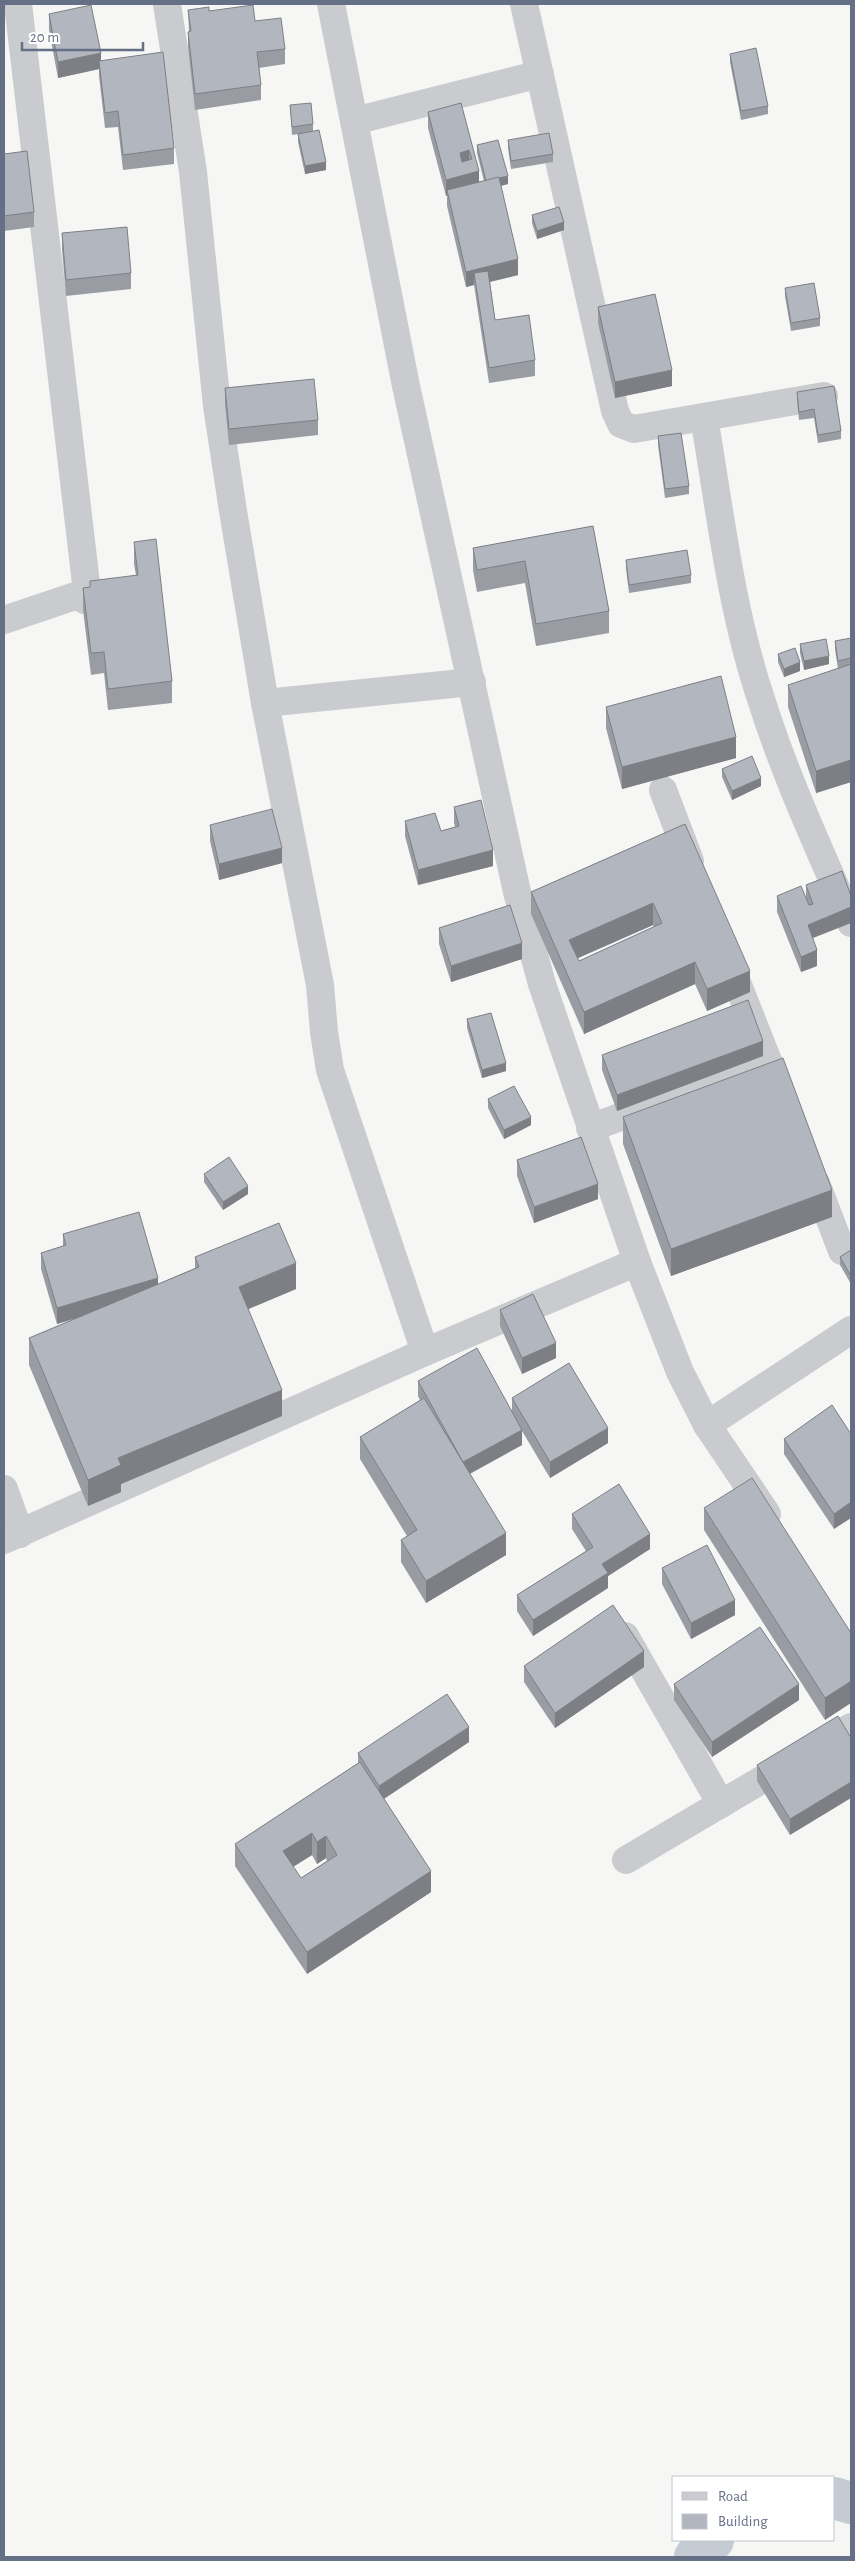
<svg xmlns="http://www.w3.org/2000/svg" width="855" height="2561" viewBox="0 0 855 2561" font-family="'Alegreya Sans',sans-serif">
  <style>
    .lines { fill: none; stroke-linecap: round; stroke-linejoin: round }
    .canal { stroke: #c5cbd2; stroke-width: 42 }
    .minor { stroke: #c9cbcf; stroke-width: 28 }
    .wall { fill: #999da3; fill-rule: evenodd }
    .shaded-wall { fill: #7d7f85 }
    .building { fill: #b2b6be; stroke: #7d7f85; fill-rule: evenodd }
  </style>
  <rect width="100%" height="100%" fill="#f6f7f4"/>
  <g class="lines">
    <g class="canal">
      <path d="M834 2498 851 2503"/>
      <path d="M695 2557 705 2544 713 2540"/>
    </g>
    <g class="minor">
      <path d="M18 4 87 592 84 600"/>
      <path d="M167 4 193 172 217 406 233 511 265 703 320 985 324 1032 330 1070 425 1352"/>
      <path d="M331 4 406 386 517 892 542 984 637 1262 680 1372 707 1425 767 1514"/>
      <path d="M524 4 615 411 621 424 634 429 824 396"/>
      <path d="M354 121 540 74"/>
      <path d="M704 417C720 511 731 611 762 702 786 778 820 850 851 923"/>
      <path d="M4 620 87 592"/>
      <path d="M265 703 472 682"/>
      <path d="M663 790 690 861"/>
      <path d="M729 962 783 1099"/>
      <path d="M590 1128 769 1063"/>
      <path d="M816 1183 842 1251"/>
      <path d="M707 1425 851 1330"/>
      <path d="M4 1489 20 1534"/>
      <path d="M4 1540 425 1352 637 1262"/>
      <path d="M625 1636 721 1804"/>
      <path d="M626 1860 851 1727"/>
    </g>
  </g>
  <g class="wall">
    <path d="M188 10 209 11 255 21 285 49V64L259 68 261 85V100L195 110 188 47V32H189Z"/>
    <path d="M49 14 101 60 174 148V164L123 170 118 127 105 128 99 76V69L58 78 49 30Z"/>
    <path d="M730 54 768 106V114L741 120 730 62Z"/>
    <path d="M461 103 479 182 484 181 477 153V145L508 184 501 186 518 275 490 282 495 320 535 360V376L489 383 474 285 466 287 447 206V196H446L428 128V112Z"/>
    <path d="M290 105 313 124V131L326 170 305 174 298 142V134L292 135Z"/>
    <path d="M508 140 553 154V162L511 169 508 148Z"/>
    <path d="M4 154 34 212V227L4 231Z"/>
    <path d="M532 215 564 230 537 239 532 223Z"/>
    <path d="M62 233 131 273V289L66 296 62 249Z"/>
    <path d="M785 288 820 318V326L791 331 785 296Z"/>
    <path d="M598 307 672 386 615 398 598 323Z"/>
    <path d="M225 388 318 420V435L229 445 225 404Z"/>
    <path d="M797 392 841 431V439L818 443 814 418 799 420 797 401Z"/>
    <path d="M658 436 689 486V494L665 498 658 445Z"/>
    <path d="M593 526 609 611V633L536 646 525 583 477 592 473 570V548Z"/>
    <path d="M134 542 172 681V703L108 710 104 673 91 675 83 610V588L90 587 136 575 134 564Z"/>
    <path d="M626 560 691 575V583L629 593 626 568Z"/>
    <path d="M851 638V782L816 793 788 707V685L838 669 835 649V641Z"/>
    <path d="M800 644 829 664 804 670 800 653Z"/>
    <path d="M778 654 800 671 784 677 778 662Z"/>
    <path d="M606 707 736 758 622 789 606 728Z"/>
    <path d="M722 769 761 786 732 800 722 777Z"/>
    <path d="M454 807 493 866 418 885 405 836V821L441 831 455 827 454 823Z"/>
    <path d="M685 824 750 992 707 1011 695 984 584 1034 531 914V892ZM653 925 654 927 579 961 578 958Z"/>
    <path d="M210 825 282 863 219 880 210 841Z"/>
    <path d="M842 871 813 938 817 966 801 972 777 912V896L806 898V885Z"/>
    <path d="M439 928 522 959 451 982 439 944Z"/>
    <path d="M467 1019 506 1071 482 1078 467 1028Z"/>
    <path d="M602 1055 763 1056 617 1111 602 1070Z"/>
    <path d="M488 1099 531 1125 504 1139 488 1108Z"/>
    <path d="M623 1117 832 1217 671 1276 623 1144Z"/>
    <path d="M517 1160 598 1199 534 1223 517 1176Z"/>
    <path d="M204 1174 248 1194 223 1210 204 1182Z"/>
    <path d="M63 1234 158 1284 195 1268V1257L296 1289 248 1309 282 1416 121 1484V1492L88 1506 29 1365V1338L79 1317 57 1324 41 1269V1253L63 1246Z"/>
    <path d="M851 1250V1284L840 1265V1257Z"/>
    <path d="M500 1310 556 1358 522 1374 500 1326Z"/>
    <path d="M418 1381 512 1410V1398L608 1443 550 1478 522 1431V1445L470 1474 506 1555 426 1603 401 1562V1540L407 1536 360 1459V1437L420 1400 418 1396Z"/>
    <path d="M851 1434 834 1529 784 1454V1439Z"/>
    <path d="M704 1508 851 1633 825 1720 704 1530Z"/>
    <path d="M572 1514 650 1549 608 1576V1588L533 1636 517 1611V1595L586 1551 572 1529Z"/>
    <path d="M662 1568 735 1615 691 1639 662 1584Z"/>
    <path d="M524 1666 644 1667 555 1728 524 1682Z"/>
    <path d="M674 1684 799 1700 712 1757 674 1700Z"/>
    <path d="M838 1716 790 1835 757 1781V1765Z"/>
    <path d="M469 1742 384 1799 431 1892 307 1974 235 1866V1844L358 1763V1753ZM312 1855 317 1864 326 1858 327 1861 301 1878 293 1867Z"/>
  </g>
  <g class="shaded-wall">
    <path d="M101 53V69L99 61V69L58 78V62Z"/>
    <path d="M469 150V166L460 169V153Z"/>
    <path d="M326 162V170L305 174V166Z"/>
    <path d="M479 171V187L447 190V196H446V180Z"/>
    <path d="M508 176V184L486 189V181Z"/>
    <path d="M564 222V230L537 239V231Z"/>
    <path d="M518 259V275L476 285 474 273V285L466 287V272Z"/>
    <path d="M672 370V386L615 398V382Z"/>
    <path d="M829 656V664L804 670V661Z"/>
    <path d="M800 662V671L784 677V669Z"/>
    <path d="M736 737V758L622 789V767Z"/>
    <path d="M851 760V782L816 793V771Z"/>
    <path d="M761 778V786L732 800V791Z"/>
    <path d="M282 848V863L219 880V864Z"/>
    <path d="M493 850V866L418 885V870Z"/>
    <path d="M653 903V925L569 962V940Z"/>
    <path d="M851 907V923L808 940V925Z"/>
    <path d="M522 943V959L451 982V966Z"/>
    <path d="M817 950V966L801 972V957Z"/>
    <path d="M695 962V984L584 1034V1012Z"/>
    <path d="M750 971V992L707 1011V989Z"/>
    <path d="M763 1041V1056L617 1111V1095Z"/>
    <path d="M506 1063V1071L482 1078V1070Z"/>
    <path d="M531 1117V1125L504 1139V1130Z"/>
    <path d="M598 1184V1199L534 1223V1207Z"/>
    <path d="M248 1186V1194L223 1210V1202Z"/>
    <path d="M832 1190V1217L671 1276V1249Z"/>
    <path d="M296 1263V1289L239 1313V1287Z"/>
    <path d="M158 1278V1293L57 1324V1308Z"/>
    <path d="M556 1343V1358L522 1374V1358Z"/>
    <path d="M282 1390V1416L121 1484V1492L88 1506V1480L118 1458Z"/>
    <path d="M608 1428V1443L550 1478V1462Z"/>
    <path d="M522 1430V1445L463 1477V1462Z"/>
    <path d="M851 1502V1518L834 1529V1514Z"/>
    <path d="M506 1533V1555L426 1603V1581Z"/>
    <path d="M650 1534V1549L608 1576V1588L533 1636V1620L602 1564Z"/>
    <path d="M735 1600V1615L691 1639V1623Z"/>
    <path d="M644 1651V1667L555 1728V1713Z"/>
    <path d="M851 1681V1703L825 1720V1698Z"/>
    <path d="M799 1684V1700L712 1757V1742Z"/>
    <path d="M469 1727V1742L379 1802V1786Z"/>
    <path d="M851 1782V1798L790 1835V1819Z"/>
    <path d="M312 1833V1855L283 1873V1851Z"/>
    <path d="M326 1836V1858L317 1864V1842Z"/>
    <path d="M431 1871V1892L307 1974V1952Z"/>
  </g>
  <g class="building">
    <path d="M91 5 101 53 58 62 49 14Z"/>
    <path d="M253 5 255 21 281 18 285 49 257 52 261 85 195 94 188 32 191 31 188 10 209 7V11Z"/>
    <path d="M756 48 768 106 741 111 730 54Z"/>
    <path d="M163 52 174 148 123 155 118 111 105 113 99 61Z"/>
    <path d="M311 103 313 124 292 127 290 105Z"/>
    <path d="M461 103 479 171 446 180 428 112ZM469 150 472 159 462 162 460 153Z"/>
    <path d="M319 130 326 162 305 166 298 134Z"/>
    <path d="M549 133 553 154 511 161 508 140Z"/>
    <path d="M498 140 508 176 486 181 477 145Z"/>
    <path d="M27 151 34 212 4 216V154Z"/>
    <path d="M499 177 518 259 466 272 447 190Z"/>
    <path d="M559 207 564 222 537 231 532 215Z"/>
    <path d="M127 227 131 273 66 280 62 233Z"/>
    <path d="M488 271 495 320 529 315 535 360 489 368 474 273Z"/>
    <path d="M814 283 820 318 791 323 785 288Z"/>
    <path d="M655 294 672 370 615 382 598 307Z"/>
    <path d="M314 379 318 420 229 429 225 388Z"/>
    <path d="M834 386 841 431 818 435 814 409 799 412 797 392Z"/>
    <path d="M681 433 689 486 665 489 658 436Z"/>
    <path d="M593 526 609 611 536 624 525 561 477 570 473 548Z"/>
    <path d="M156 539 172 681 108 689 104 652 91 653 83 588 90 587V581L138 575 134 542Z"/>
    <path d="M687 550 691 575 629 585 626 560Z"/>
    <path d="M851 638V658L838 661 835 641Z"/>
    <path d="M826 639 829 656 804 661 800 644Z"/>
    <path d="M795 648 800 662 784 669 778 654Z"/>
    <path d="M851 664V760L816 771 788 685Z"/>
    <path d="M721 676 736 737 622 767 606 707Z"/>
    <path d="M752 756 761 778 732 791 722 769Z"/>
    <path d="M481 800 493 850 418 870 405 821 435 813 441 831 459 826 454 807Z"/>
    <path d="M272 809 282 848 219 864 210 825Z"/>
    <path d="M685 824 750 971 707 989 695 962 584 1012 531 892ZM653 903 662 923 579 961 569 940Z"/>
    <path d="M842 871 851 896V907L808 925 817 950 801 957 777 896 801 886 809 905 813 904 806 885Z"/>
    <path d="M510 905 522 943 451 966 439 928Z"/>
    <path d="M748 1000 763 1041 617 1095 602 1055Z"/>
    <path d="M491 1013 506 1063 482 1070 467 1019Z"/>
    <path d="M783 1058 832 1190 671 1249 623 1117Z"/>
    <path d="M514 1086 531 1117 504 1130 488 1099Z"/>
    <path d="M581 1137 598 1184 534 1207 517 1160Z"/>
    <path d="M229 1157 248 1186 223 1202 204 1174Z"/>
    <path d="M139 1212 158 1278 57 1308 41 1253 66 1245 63 1234Z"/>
    <path d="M279 1223 296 1263 239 1287 282 1390 118 1458 121 1465 88 1480 29 1338 199 1267 195 1257Z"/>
    <path d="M851 1250V1276L840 1257Z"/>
    <path d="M533 1294 556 1343 522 1358 500 1310Z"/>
    <path d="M477 1348 522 1430 463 1462 418 1381Z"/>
    <path d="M569 1363 608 1428 550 1462 512 1398Z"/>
    <path d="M424 1398 506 1533 426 1581 401 1540 417 1530 360 1437Z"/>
    <path d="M832 1405 851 1434V1502L834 1514 784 1439Z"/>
    <path d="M752 1478 851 1633V1681L825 1698 704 1508Z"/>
    <path d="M619 1484 650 1534 602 1564 608 1573 533 1620 517 1595 593 1547 572 1514Z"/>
    <path d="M707 1545 735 1600 691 1623 662 1568Z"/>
    <path d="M613 1605 644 1651 555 1713 524 1666Z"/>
    <path d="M760 1627 799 1684 712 1742 674 1684Z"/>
    <path d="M447 1694 469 1727 379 1786 358 1753Z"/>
    <path d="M838 1716 851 1738V1782L790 1819 757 1765Z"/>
    <path d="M360 1762 431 1871 307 1952 235 1844ZM312 1833 317 1842 326 1836 337 1855 301 1878 283 1851Z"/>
  </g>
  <rect width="855" height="2561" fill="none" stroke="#656f86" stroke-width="10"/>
  <rect x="672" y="2476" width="162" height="65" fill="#ffffff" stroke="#c1c5cf"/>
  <rect x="682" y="2492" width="25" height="8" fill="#c9cbcf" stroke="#c1c5cf"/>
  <text x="718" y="2501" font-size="15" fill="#656f86">Road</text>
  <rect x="682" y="2514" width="25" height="15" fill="#b2b6be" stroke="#c1c5cf"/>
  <text x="718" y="2526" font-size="15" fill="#656f86">Building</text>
  <path d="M22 42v8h121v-8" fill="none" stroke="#656f86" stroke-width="2.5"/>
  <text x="30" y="42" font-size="15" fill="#656f86" stroke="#ffffff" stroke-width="4" paint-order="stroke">20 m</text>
</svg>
